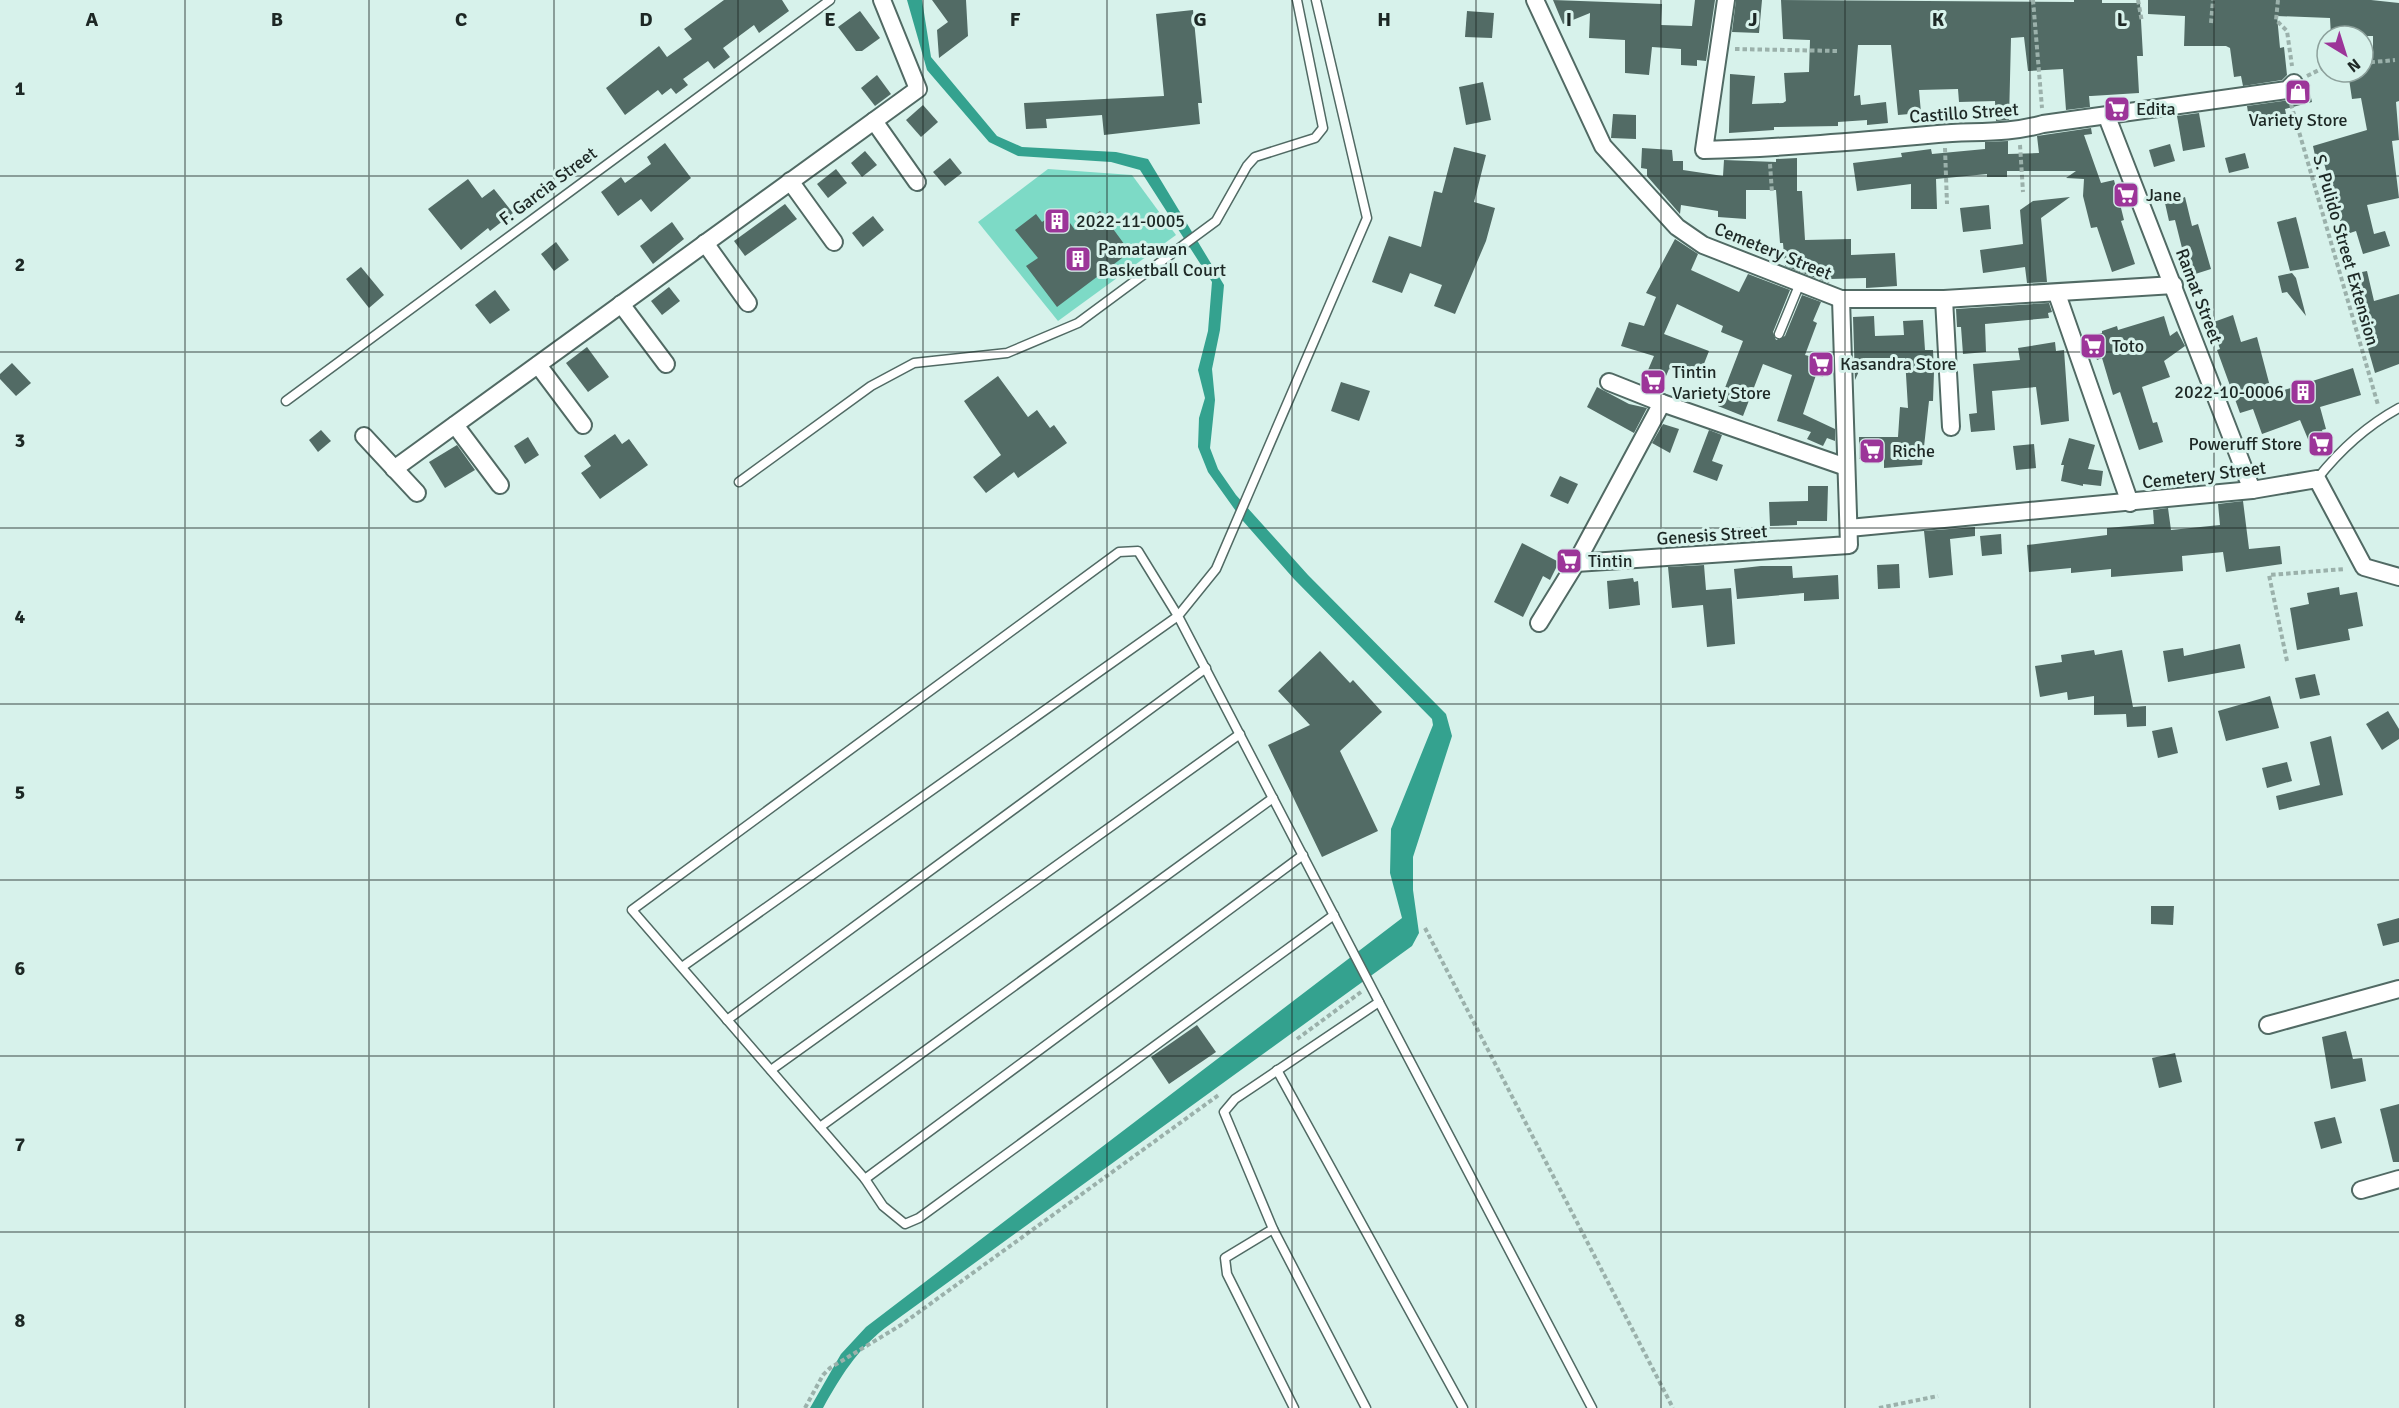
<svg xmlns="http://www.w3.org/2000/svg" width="2399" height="1408" viewBox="0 0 2399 1408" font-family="Signika,sans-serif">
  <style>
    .green { fill: #7ddac6 }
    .water { fill: #34a28f }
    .building { fill: #526b65 }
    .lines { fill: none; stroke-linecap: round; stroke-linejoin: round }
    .service-casing { stroke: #516a64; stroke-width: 11 }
    .minor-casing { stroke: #516a64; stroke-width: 20 }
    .path { stroke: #9bb1ab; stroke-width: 4; stroke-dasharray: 4.5 3; stroke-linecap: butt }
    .service { stroke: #fff; stroke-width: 8 }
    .minor { stroke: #fff; stroke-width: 16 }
    .grid { fill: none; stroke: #1d2825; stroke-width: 1.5; stroke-opacity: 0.55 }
    .labels { text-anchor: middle; stroke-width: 6; stroke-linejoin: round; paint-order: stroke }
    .poi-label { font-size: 18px; fill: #1d2825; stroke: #d7f2eb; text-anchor: start }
    .street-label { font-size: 18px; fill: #1d2825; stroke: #d7f2eb }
    .grid-label { font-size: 20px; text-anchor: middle; font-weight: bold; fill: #1d2825; stroke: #d7f2eb; stroke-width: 6; stroke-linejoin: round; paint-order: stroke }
  </style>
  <rect width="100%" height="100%" fill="#d7f2eb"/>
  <path class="green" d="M1048 169 1132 175 1176 235 1058 321 978 222Z"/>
  <path class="water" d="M907 0H922L931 57 997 136 1022 147 1116 152 1148 159 1224 285 1220 330 1212 369 1215 400 1210 448 1218 469 1236 495 1308 575 1446 714 1452 736 1413 857V890L1419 933 1412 946 885 1328C856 1351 841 1376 823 1408H810L841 1354 866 1327 1402 918 1390 873 1391 829 1433 725 1432 719 1294 579 1243 521 1208 472 1198 447 1199 418 1205 398 1198 370 1208 331 1212 282 1140 170 1111 162 1018 156 989 142 927 70Z"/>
  <g class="building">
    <path d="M724 0H782L789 11 759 33 754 25 723 48 730 57 714 69 708 61 683 79 688 85 676 94 671 88 662 95 658 90 625 115 606 88 659 46 667 57 692 39 684 29Z"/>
    <path d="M932 0H966L968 36 939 58 937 30 948 22Z"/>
    <path d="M1553 0 1662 4 1661 25 1692 26 1695 0H1715L1706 61 1697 60V66L1681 65V49L1652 47 1649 75 1625 73V40L1589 38 1590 13 1563 24Z"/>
    <path d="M1736 0H1762L1759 33 1732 32Z"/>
    <path d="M1781 0 2074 2V0H2102V3H2140L2143 56H2137L2139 93 2091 96H2089L2090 107 2066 110 2063 69 2028 71 2024 37 2011 38 2009 120 1996 121 1995 101 1959 102 1958 89 1919 90 1921 113 1898 115 1891 45H1858L1854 96 1860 95 1861 105 1886 102 1888 123 1867 125V120L1838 122V126L1774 127V130L1729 133 1730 74 1755 76 1752 104 1783 103 1786 101 1784 73 1809 72 1810 40 1783 39Z"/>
    <path d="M2148 0H2371L2399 3V101L2396 102 2399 140 2392 141 2399 198 2367 205 2374 234 2385 231 2390 246 2363 254 2356 231 2344 235 2324 163 2317 165 2313 146 2367 130 2361 98 2352 99 2348 72H2363V65L2373 64V36H2331L2330 18 2277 16 2280 48 2284 47 2287 75 2282 80 2243 86 2241 76 2234 77 2230 48 2226 46H2184L2185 16 2148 14Z"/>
    <path d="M1193 10 1202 103H1198L1200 124 1104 135 1102 115 1046 119 1047 128 1026 129 1024 103 1164 96 1156 14Z"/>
    <path d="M860 11 880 38 862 51H856L838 27Z"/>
    <path d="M1467 11 1494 13 1492 38 1465 37Z"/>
    <path d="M877 75 891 94 875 106 861 88Z"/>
    <path d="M1483 82 1491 120 1466 125 1459 87Z"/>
    <path d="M2308 85 2312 102 2285 109 2286 114 2249 119 2247 106 2289 100Z"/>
    <path d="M923 105 938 122 921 137 906 120Z"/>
    <path d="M2199 113 2205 147 2183 151 2177 116Z"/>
    <path d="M1613 114 1636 115V139L1611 138Z"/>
    <path d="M2091 128 2092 134 2084 135 2101 183 2114 180 2124 220 2121 221 2135 264 2112 272 2097 227 2091 228 2083 196 2084 179 2066 178 2076 171H2007V177H1987V174L1936 179 1937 209H1911V184L1857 191 1853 163 1902 157 1901 153 1931 149 1932 154 1985 149V142L2008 141V154L2039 153 2037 136Z"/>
    <path d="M665 143 691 178 651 212 641 199 618 216 601 192 621 177 625 183 651 164 647 157Z"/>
    <path d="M2170 144 2175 161 2154 167 2149 150Z"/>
    <path d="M1454 147 1486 155 1474 202 1495 208 1486 241 1455 314 1434 306 1442 285 1410 273 1402 293 1372 282 1389 236 1421 247 1434 191 1442 193Z"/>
    <path d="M1642 148 1672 150 1673 161H1683V170L1723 176 1724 160 1776 162V159L1797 158V191H1802L1805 240 1851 239V255L1895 253 1897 286 1866 288V278L1830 279 1829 283 1785 266 1783 243H1780L1776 190H1746V219L1718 217V211L1681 205 1680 214 1647 176V169L1641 168Z"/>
    <path d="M865 151 877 165 862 177 851 163Z"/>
    <path d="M2245 153 2249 168 2229 173 2225 158Z"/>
    <path d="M950 158 962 173 945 186 933 172Z"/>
    <path d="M836 169 847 183 828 198 817 184Z"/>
    <path d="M468 179 482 198 494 189 513 213 490 231 488 228 461 250 428 209Z"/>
    <path d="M2070 197 2041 218 2047 282 2027 283 2025 267 1983 273 1980 250 2023 244 2020 210 2033 201Z"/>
    <path d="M2185 197 2192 226 2198 224 2211 269 2189 276 2175 220 2169 221 2165 203Z"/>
    <path d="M785 204 797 219 745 256 734 241Z"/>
    <path d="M1989 205 1991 229 1963 232 1960 208Z"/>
    <path d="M1060 209 1075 230 1100 211 1130 252 1057 307 1026 266 1038 258 1015 230 1036 214 1042 222Z"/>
    <path d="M873 216 884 230 863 247 852 233Z"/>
    <path d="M2296 217 2309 268 2290 271 2277 222Z"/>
    <path d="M672 222 684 239 653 264 640 246Z"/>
    <path d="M1675 239 1698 254 1691 270 1739 292 1748 274 1790 290 1773 332 1776 340 1785 336 1802 295 1821 302 1813 321 1817 323 1805 355 1828 361 1823 377 1816 375 1803 414 1835 429V441L1827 438 1823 446 1807 439 1811 432 1777 421 1792 375 1763 364 1743 416 1718 406 1743 341 1721 332 1723 326 1677 304 1664 334 1709 351 1698 379 1669 369 1660 390 1642 384 1654 356 1621 346 1629 322 1644 326 1656 297 1646 293Z"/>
    <path d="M556 242 569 260 554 271 541 254Z"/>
    <path d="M361 267 384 295 369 308 346 279Z"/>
    <path d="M2367 271 2374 301 2399 294V364L2375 373 2347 275Z"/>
    <path d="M2292 273 2296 278 2306 316 2287 292 2282 293 2278 276Z"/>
    <path d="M669 287 680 301 662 315 651 301Z"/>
    <path d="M495 290 510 310 490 324 475 305Z"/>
    <path d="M2049 303 2052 312 2048 313 2049 318 1985 324 1986 352 1963 354 1961 327H1957L1956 309Z"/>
    <path d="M2233 315 2241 342 2257 337 2272 394 2353 368 2361 395 2320 407 2326 429 2322 430 2328 447 2313 451 2300 420 2262 434 2253 409 2240 413 2217 350 2220 349 2211 323Z"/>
    <path d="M1874 316 1875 336 1904 335 1903 321 1923 320 1925 350H1933L1934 372 1933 401H1929L1922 465 1884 468V460L1859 459V437H1898L1900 407 1908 408 1905 358H1865L1855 380 1853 317Z"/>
    <path d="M2164 316 2170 336 2177 331 2185 346 2164 361 2170 377 2142 387 2153 423 2157 422 2163 442 2139 450 2120 392 2113 395 2102 358 2097 360 2089 336 2102 333V331L2117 326 2118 330Z"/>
    <path d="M2055 342 2056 351 2064 350 2069 421 2041 425 2036 387 1992 391 1995 430 1971 432 1969 414 1977 413 1973 364 2020 360 2018 348Z"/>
    <path d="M587 347 609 377 588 392 566 363Z"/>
    <path d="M12 363 31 383 16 396 0 379V374Z"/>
    <path d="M998 376 1028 417 1037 410 1050 428 1054 425 1067 443 1018 478 1014 472 986 493 973 477 1001 455 964 401Z"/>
    <path d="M1341 382 1370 391 1359 421 1331 411Z"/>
    <path d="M1597 387 1629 404 1647 408 1634 433 1587 407Z"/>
    <path d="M1663 424 1679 429 1670 453 1652 443Z"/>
    <path d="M321 430 331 441 318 452 309 440Z"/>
    <path d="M1709 430 1722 435 1712 461 1723 465 1717 481 1693 472Z"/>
    <path d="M615 434 622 444 629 439 648 465 600 499 581 473 591 466 584 456Z"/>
    <path d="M528 437 539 455 525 464 514 446Z"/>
    <path d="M2069 438 2095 445 2088 469 2103 471 2101 486 2083 484V486L2061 481 2064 465H2061Z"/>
    <path d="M2034 444 2036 468 2016 470 2013 446Z"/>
    <path d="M457 445 475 470 445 488 429 462Z"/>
    <path d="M1560 476 1578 484 1568 504 1550 496Z"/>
    <path d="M1808 486H1828L1827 521H1797V525L1770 526 1769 502 1808 501Z"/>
    <path d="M2243 501 2249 549 2280 546 2282 564 2226 572 2223 552 2182 556 2183 571 2111 577V569L2071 573V568L2029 572 2027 545 2107 535V528L2154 524 2153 510 2168 508 2171 530 2220 525 2218 504Z"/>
    <path d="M1975 527V536L1950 539 1953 575 1929 578 1924 531Z"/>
    <path d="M2001 534 2002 554 1982 556 1980 536Z"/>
    <path d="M1522 543 1559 562 1550 580 1543 576 1523 617 1494 602Z"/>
    <path d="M1899 564 1900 588 1878 589 1877 565Z"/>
    <path d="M1704 565 1706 590 1731 588 1735 644 1707 647 1703 605 1672 608 1668 567Z"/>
    <path d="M1761 566H1792L1793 578 1838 575 1839 599 1804 601V593L1737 599 1734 569Z"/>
    <path d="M1633 578 1634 582 1638 581 1640 605 1609 609 1607 581Z"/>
    <path d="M2339 587 2340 595 2357 592 2363 626 2348 629 2350 640 2297 650 2290 608 2309 604 2307 593Z"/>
    <path d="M2240 644 2245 668 2168 682 2163 651 2183 648 2184 656Z"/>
    <path d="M2094 650 2095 655 2122 650 2133 707 2146 706V726L2127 727 2126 714 2094 715V696L2068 700 2067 692 2040 697 2035 666 2062 662 2061 655Z"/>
    <path d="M1320 651 1350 683 1353 680 1382 712 1340 751 1378 831 1322 857 1268 745 1310 725 1278 691Z"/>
    <path d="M2315 674 2320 695 2300 699 2295 678Z"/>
    <path d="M2270 696 2279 728 2226 741 2218 711Z"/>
    <path d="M2388 711 2399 729V739L2382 750 2366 724Z"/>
    <path d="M2172 727 2178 753 2158 758 2152 731Z"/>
    <path d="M2331 736 2343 795 2279 810 2276 796 2320 785 2310 742Z"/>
    <path d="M2287 762 2292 781 2267 788 2262 768Z"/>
    <path d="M2151 906H2174L2173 925 2151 924Z"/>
    <path d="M2399 918V942L2383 946 2377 924Z"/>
    <path d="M1197 1025 1216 1052 1169 1084 1151 1057Z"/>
    <path d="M2346 1031 2353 1059 2362 1058 2366 1081 2331 1089 2322 1037Z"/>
    <path d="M2175 1053 2182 1082 2159 1088 2152 1058Z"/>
    <path d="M2399 1104V1162H2393L2380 1109Z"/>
    <path d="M2335 1117 2342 1143 2321 1149 2314 1122Z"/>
  </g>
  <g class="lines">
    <g class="service-casing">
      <g id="service">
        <path d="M1316 0 1367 218 1216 569 1178 616 1379 1002 1235 1099 1224 1112 1273 1229 1366 1408"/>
        <path d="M1779 334 1800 283"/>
        <path d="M286 401 830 0"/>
        <path d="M2317 479C2340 450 2366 426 2399 408"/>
        <path d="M739 482 871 386 914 363 1007 353 1078 323 1216 221 1247 166 1255 157 1315 138 1323 128 1297 0"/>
        <path d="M682 967 1178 616 1138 551 1119 552 632 910 865 1179 1303 855"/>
        <path d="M1379 1002 1592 1408"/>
        <path d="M727 1020 1206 668"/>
        <path d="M771 1070 1240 734"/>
        <path d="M1277 1070 1463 1408"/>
        <path d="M820 1127 1273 798"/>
        <path d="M865 1179 883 1206 905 1224 919 1218 1334 915"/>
        <path d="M1273 1229 1225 1258 1227 1274 1294 1408"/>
      </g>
    </g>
    <g class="minor-casing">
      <g id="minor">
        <path d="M1535 0 1603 146 1677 227 1703 245 1841 299H1944L2174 285"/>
        <path d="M1726 0 1704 150C1782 148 1860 141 1938 134 1974 131 2008 134 2043 124L2287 90 2294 83"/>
        <path d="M2107 117 2252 490"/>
        <path d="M874 121 917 182"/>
        <path d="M790 181 834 242"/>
        <path d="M705 243 748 303"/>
        <path d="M2057 294 2130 503"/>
        <path d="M1944 299 1951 427"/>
        <path d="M621 304 666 364"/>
        <path d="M538 365 583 425"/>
        <path d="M1609 382 1662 403 1846 467"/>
        <path d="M455 425 500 485"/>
        <path d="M364 436 417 493"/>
        <path d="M394 469 918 89 882 0"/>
        <path d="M1849 528 2252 490 2317 479 2364 567 2399 577"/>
        <path d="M1576 563 1849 545 1841 299"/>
        <path d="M1539 623 1576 563 1662 403"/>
        <path d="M2268 1025 2399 989"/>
        <path d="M2361 1190 2399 1179"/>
      </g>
    </g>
    <g class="path">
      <path d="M2033 0 2042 108"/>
      <path d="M2138 0 2142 22"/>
      <path d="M2278 0 2276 20 2287 31 2292 66"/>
      <path d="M2211 23 2213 0"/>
      <path d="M1735 49 1838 51"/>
      <path d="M2363 63 2395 60"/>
      <path d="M2307 76 2327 66"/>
      <path d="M2291 104 2378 405"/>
      <path d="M2020 145 2023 192"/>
      <path d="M1945 148 1947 204"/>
      <path d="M1770 164 1772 193"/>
      <path d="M2287 661 2269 575 2345 569"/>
      <path d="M1425 928 1673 1408"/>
      <path d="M1297 1039 1361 992"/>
      <path d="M805 1408 823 1375 830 1368 901 1325 1220 1094"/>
      <path d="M1879 1408 1938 1396"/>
    </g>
    <use href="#service" class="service"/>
    <use href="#minor" class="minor"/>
  </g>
  <path class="grid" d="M185 0V1408M369 0V1408M554 0V1408M738 0V1408M923 0V1408M1107 0V1408M1292 0V1408M1476 0V1408M1661 0V1408M1845 0V1408M2030 0V1408M2214 0V1408M0 176H2399M0 352H2399M0 528H2399M0 704H2399M0 880H2399M0 1056H2399M0 1232H2399"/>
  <defs>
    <g id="shop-square" transform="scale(1.35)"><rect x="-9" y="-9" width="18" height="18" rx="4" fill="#9c3599" stroke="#d7f2eb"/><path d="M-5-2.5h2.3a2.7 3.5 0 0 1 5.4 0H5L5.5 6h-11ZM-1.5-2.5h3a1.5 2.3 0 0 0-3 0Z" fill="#fff"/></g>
    <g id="supermarket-square" transform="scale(1.35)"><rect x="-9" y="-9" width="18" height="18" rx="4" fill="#9c3599" stroke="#d7f2eb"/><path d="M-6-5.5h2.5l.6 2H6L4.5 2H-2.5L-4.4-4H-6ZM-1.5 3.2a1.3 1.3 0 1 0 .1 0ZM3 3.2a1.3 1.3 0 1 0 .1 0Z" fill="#fff"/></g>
    <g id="building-square" transform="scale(1.35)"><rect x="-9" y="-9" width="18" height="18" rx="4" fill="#9c3599" stroke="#d7f2eb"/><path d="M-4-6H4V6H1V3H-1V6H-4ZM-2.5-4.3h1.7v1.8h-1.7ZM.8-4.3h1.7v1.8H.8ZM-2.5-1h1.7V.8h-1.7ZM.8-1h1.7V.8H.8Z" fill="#fff"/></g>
  </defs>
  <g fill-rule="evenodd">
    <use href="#shop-square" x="2298" y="92"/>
    <use href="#supermarket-square" x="2117" y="109"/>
    <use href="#supermarket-square" x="2126" y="195"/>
    <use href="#building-square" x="1057" y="221"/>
    <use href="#building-square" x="1078" y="259"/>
    <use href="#supermarket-square" x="2093" y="346"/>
    <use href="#supermarket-square" x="1821" y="364"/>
    <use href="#supermarket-square" x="1653" y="382"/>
    <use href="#building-square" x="2303" y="392"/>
    <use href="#supermarket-square" x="2321" y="444"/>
    <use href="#supermarket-square" x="1872" y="451"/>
    <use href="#supermarket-square" x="1569" y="561"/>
  </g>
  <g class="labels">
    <g class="poi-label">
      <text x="2136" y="115">Edita</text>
      <text x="2298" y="126" text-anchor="middle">Variety Store</text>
      <text x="2146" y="201">Jane</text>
      <text x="1076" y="227">2022-11-0005</text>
      <text x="1098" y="255">Pamatawan<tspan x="1098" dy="21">Basketball Court</tspan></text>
      <text x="2112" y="352">Toto</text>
      <text x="1840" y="370">Kasandra Store</text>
      <text x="1672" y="378">Tintin<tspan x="1672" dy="21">Variety Store</tspan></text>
      <text x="2284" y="398" text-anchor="end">2022-10-0006</text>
      <text x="2302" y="450" text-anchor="end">Poweruff Store</text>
      <text x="1892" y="457">Riche</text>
      <text x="1588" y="567">Tintin</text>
    </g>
    <g class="street-label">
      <text transform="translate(1964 113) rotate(-4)" y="6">Castillo Street</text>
      <text transform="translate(548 186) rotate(-37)" y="6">F. Garcia Street</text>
      <text transform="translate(2346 250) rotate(74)" y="6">S. Pulido Street Extension</text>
      <text transform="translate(1773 251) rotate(22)" y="6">Cemetery Street</text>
      <text transform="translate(2199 296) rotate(69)" y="6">Ramat Street</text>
      <text transform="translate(2204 475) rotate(-7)" y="6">Cemetery Street</text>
      <text transform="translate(1712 535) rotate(-4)" y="6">Genesis Street</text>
    </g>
  </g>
  <g class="grid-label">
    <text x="92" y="26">A</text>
    <text x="277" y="26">B</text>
    <text x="461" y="26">C</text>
    <text x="646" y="26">D</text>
    <text x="830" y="26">E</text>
    <text x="1015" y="26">F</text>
    <text x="1200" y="26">G</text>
    <text x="1384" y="26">H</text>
    <text x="1569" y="26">I</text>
    <text x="1753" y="26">J</text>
    <text x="1938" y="26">K</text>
    <text x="2122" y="26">L</text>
    <text x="20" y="95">1</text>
    <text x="20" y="271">2</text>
    <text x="20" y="447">3</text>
    <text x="20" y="623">4</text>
    <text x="20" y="799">5</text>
    <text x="20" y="975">6</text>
    <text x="20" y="1151">7</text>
    <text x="20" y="1327">8</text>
  </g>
  <g transform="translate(2345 54) rotate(142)"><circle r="28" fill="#d7f2eb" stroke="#8da19c" stroke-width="1.5"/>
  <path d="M0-4.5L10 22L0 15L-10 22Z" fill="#9c3599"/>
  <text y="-9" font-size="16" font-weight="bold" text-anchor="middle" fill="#1d2825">N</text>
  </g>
</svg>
